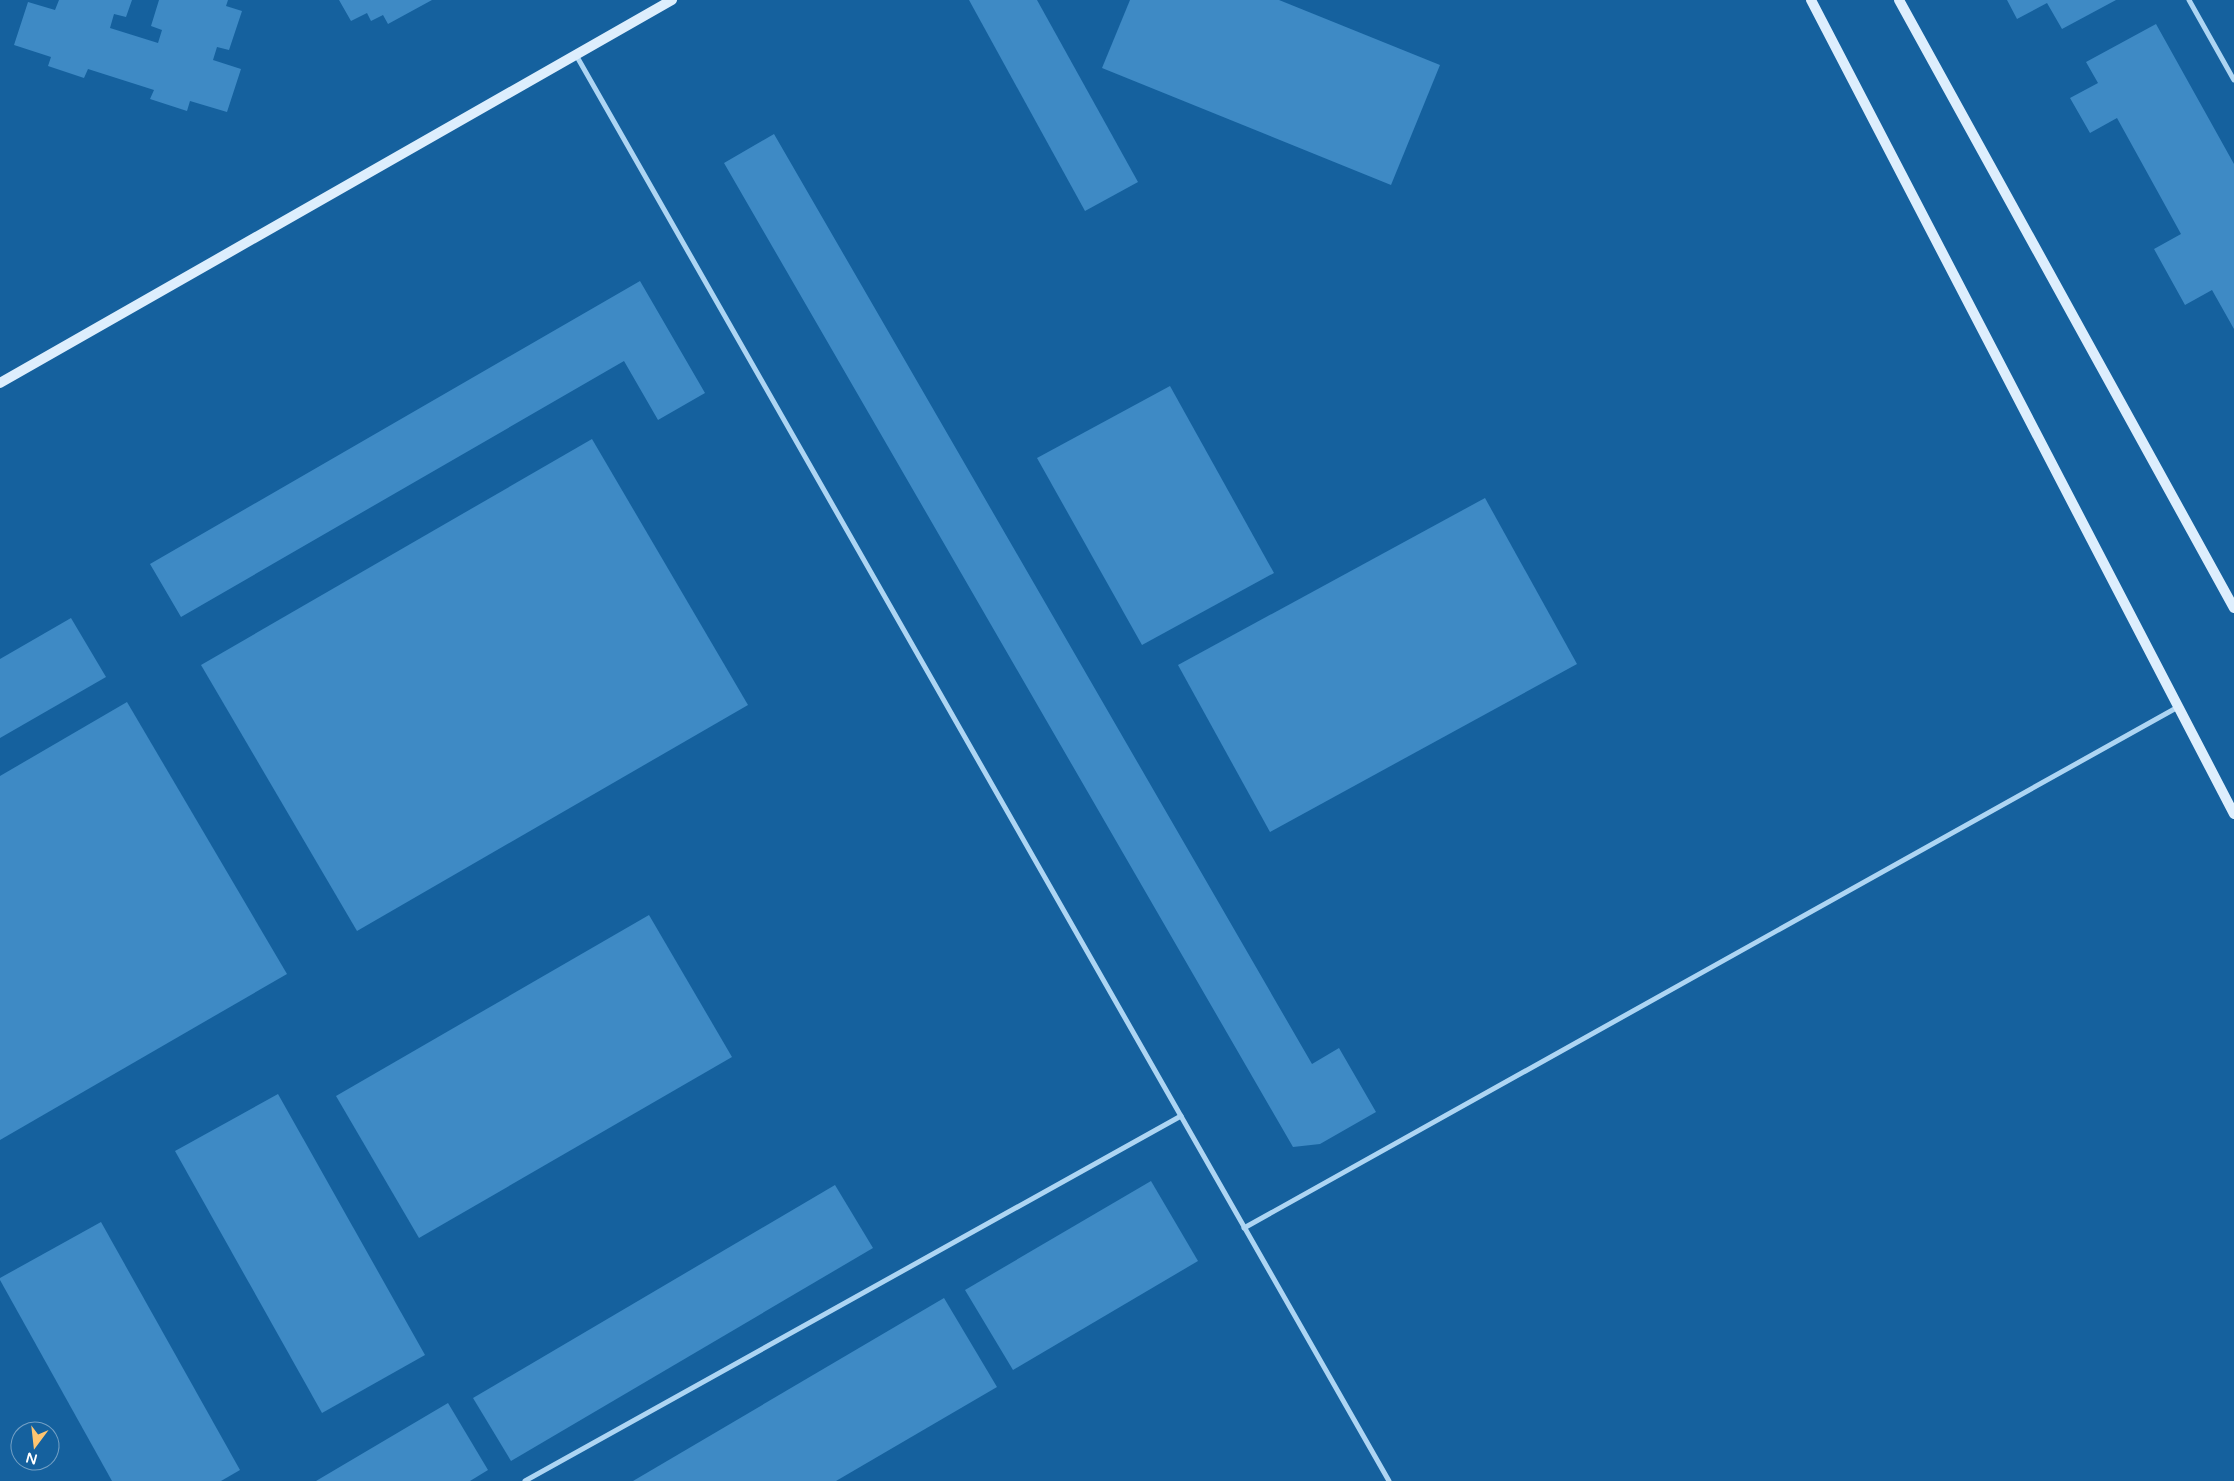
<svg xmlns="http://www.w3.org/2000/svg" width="2234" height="1481" viewBox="0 0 2234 1481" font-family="'Varela Round',sans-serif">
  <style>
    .building { fill: #3e8ac5 }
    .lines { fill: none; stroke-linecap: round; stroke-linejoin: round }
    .street { stroke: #add5f3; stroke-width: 5 }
    .secondary { stroke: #ddeefd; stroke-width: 10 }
  </style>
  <rect width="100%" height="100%" fill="#15619e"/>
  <g class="building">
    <path d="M59 0H132L126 17 114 14 110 28 158 43 162 30 151 26 159 0H228L226 6 242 11 229 50 217 47 213 60 241 69 227 112 190 101 187 111 150 99 154 90 88 69 84 78 48 66 51 57 14 45 28 2 55 10Z"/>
    <path d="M339 0H432L388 24 383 15 371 21 367 13 351 21Z"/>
    <path d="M969 0H1037L1138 182 1085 211Z"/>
    <path d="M1130 0H1279L1440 65 1391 185 1102 68Z"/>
    <path d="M2007 0H2116L2062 29 2047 3 2017 19Z"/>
    <path d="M2156 24 2234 164V329L2212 290 2185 305 2154 249 2181 234 2117 118 2090 133 2070 98 2098 83 2086 62Z"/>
    <path d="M774 134 1312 1064 1339 1048 1376 1112 1320 1144 1293 1147 724 163Z"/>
    <path d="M640 281 705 393 658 420 624 361 181 617 150 564Z"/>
    <path d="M1170 386 1274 573 1142 645 1037 458Z"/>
    <path d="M592 439 748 705 357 931 201 665Z"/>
    <path d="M1485 498 1577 664 1270 832 1178 665Z"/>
    <path d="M71 618 106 677 0 738V659Z"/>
    <path d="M127 702 287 974 0 1140V776Z"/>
    <path d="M649 915 732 1057 419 1238 336 1096Z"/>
    <path d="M278 1094 425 1355 322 1413 175 1151Z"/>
    <path d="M1151 1181 1198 1261 1013 1370 965 1290Z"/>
    <path d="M835 1185 873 1248 511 1461 473 1398Z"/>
    <path d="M101 1222 240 1470 221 1481H112L0 1280V1278Z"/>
    <path d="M944 1298 997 1387 836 1481H633Z"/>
    <path d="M448 1403 488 1470 470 1481H316Z"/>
  </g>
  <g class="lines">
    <g class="street">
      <path d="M2189 0 2234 80"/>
      <path d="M576 55 1389 1481"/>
      <path d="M1244 1228 2178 707"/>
      <path d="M525 1481 1181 1116"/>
    </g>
    <g class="secondary">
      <path d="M1811 0 2234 814"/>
      <path d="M1899 0 2234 608"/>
      <path d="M0 383 672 0"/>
    </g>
  </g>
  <g transform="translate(35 1446) rotate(195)"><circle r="24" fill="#15619e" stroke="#73a0c5"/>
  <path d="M0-4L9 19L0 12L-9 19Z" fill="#ffc570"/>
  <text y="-8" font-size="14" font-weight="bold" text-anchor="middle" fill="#ffffff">N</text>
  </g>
</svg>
